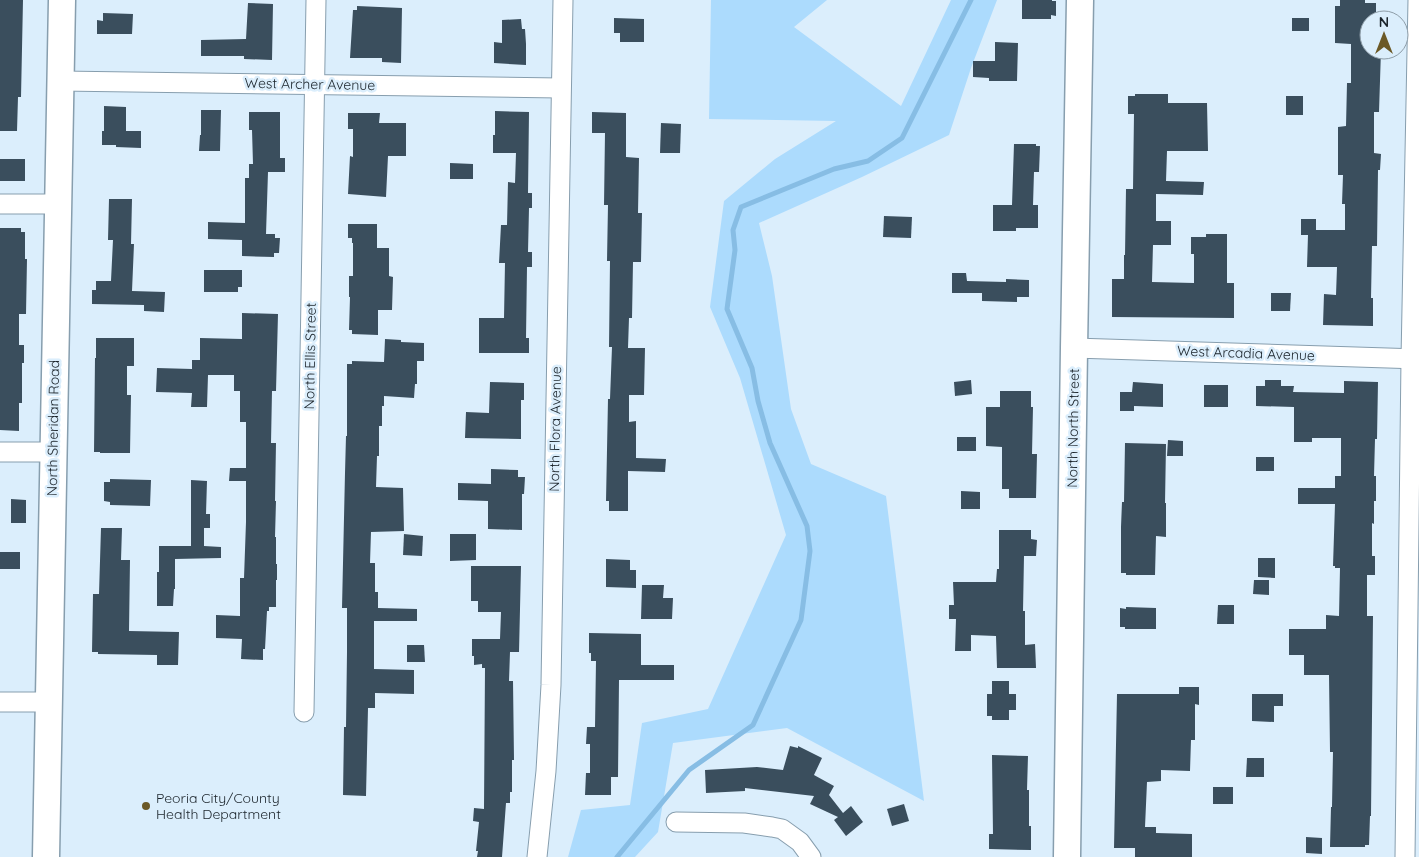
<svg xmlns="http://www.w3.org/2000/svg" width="1419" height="857" viewBox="0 0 1419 857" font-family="Quicksand,sans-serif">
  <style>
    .green { fill: #acdbfd }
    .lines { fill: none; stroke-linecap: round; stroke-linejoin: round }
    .stream { stroke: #87bde4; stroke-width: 5 }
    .building { fill: #3a4e5d }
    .street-casing { stroke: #879eae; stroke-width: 21 }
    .secondary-casing { stroke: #879eae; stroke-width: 29 }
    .street { stroke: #fff; stroke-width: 19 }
    .secondary { stroke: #fff; stroke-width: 26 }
    .poi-dot { fill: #6b5927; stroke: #dbeefc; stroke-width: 2 }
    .labels { text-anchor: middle; stroke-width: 5; stroke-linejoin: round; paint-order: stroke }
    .street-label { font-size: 14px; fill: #1a232a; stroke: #dbeefc }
    .poi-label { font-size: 14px; fill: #1a232a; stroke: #dbeefc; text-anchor: start }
  </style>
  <rect width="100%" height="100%" fill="#dbeefc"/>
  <path class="green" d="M711 0H827L794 27 901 106 951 0H997L971 68 949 135 862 177 759 223 772 276 791 409 811 464 886 496 924 801 787 728 673 743 658 832 635 857H568L581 810 630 805 642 723 708 709 786 535 740 378 710 307 724 201 775 159 836 121 709 119Z"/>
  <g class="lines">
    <path class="stream" d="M617 857 689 770 753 725 801 620 810 551 807 526 770 443 758 401 752 368 727 309 735 250 733 230 741 207 834 169 868 161 902 138 971 0"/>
  </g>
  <g class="building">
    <path d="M0 0H23L21 97H18L17 131H0Z"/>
    <path d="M1022 0H1052V1H1056V16L1051 15V19H1022Z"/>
    <path d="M1340 0H1365V3H1376V20H1369V50H1381L1379 112H1374V153L1381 154 1380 170H1378L1377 246H1372L1371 298H1373V326L1323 325 1324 294 1336 295 1337 267H1307L1308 235H1301V219H1316V230H1345V204H1342L1343 175H1338V127L1346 126 1347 83H1351V44L1335 43V6H1340Z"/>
    <path d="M248 3 273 4 272 60 244 59V56H201V40L246 39Z"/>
    <path d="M357 6 402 8 401 63 382 62V58H350L353 10H357Z"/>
    <path d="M103 13 133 14 132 34H97V20L103 21Z"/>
    <path d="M614 18 644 19V42H620V33H614Z"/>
    <rect x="1292" y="18" width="17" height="13"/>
    <path d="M521 19 522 29H525L526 44V65L494 63V42L502 43V20Z"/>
    <path d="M995 42 1018 43 1017 81H989V78L973 77V61H995Z"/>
    <path d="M1135 94H1168V103H1207L1208 151H1167L1166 181 1204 182 1203 195 1156 194V221H1171V245H1153L1152 282 1194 283V254H1191V237H1206V234H1227V283H1234V318L1112 317V279H1124V255H1125L1126 189H1133L1134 114H1128V96H1135Z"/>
    <rect x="1286" y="96" width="17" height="19"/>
    <path d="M104 106 126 107V131H141V148L116 147V145H102V131H104Z"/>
    <path d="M201 110H221L220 151H199L200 135H201Z"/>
    <path d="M495 111 529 112 528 193H532V208H529L528 252H532V267H527L526 338H529V353H479V318H504L505 263H499L501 225H507L508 182 515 183 516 153H493V135H495Z"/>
    <path d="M249 112H280V158H285V172H268L266 234H275V238H280L279 253H274V257L242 256V240L208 239V222L245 223V178H249V164H253L252 130H249Z"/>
    <path d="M592 112 626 113V157L639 158 638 213H642L641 262H633L632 318H629L628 348H645L644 395H629V422L636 421V458L666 459 665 472 628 471V511H609V501H606L608 399H610L612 347H609L610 261H607L608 205H604L605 133H592Z"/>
    <path d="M348 113H380L379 123H406V156H388L386 197 348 194 350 156 353 157V129H348Z"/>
    <path d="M661 123 681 124 680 153H660Z"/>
    <path d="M1014 144H1036V146H1040L1039 172H1034L1033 205H1038V228H1016V231H993V205H1012Z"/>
    <rect x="0" y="159" width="25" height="22"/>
    <path d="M450 163 473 164V179H450Z"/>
    <path d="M109 199H132L131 244H134L132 291 165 292 164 312 144 311V305L92 304V290H96V281H111L113 240H108Z"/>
    <path d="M884 216 912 217 911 238 883 237Z"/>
    <path d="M348 224H377V248H389V276L393 277 392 310H378V335L352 334V330H349L350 297H349V276H353V243H352V238H348Z"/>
    <path d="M0 228H21V232H25V259H27L26 314H19V345H24V363H22V403H19V431L0 430Z"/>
    <path d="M204 270H242V287H238V292H204Z"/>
    <path d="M952 273H966L967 281 1006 282V279L1029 280V297H1017V302L982 301V293H952Z"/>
    <path d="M1271 293H1291L1290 311H1271Z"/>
    <path d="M242 313 278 314 276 391H272L271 443H276L275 501H276L275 537H276V564H277V580H276V607H269V611H267L265 649H263V660L241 659 242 639 216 638V615L240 616V578H244L246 522V481H229L230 468H246V422H240V391H234V375H208L207 407H191L192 393 156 392 157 368 192 369V360H200V338L242 339Z"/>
    <path d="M96 338H134V366H127V395H131L130 453H100V452H94L95 358H96Z"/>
    <path d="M385 339 401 340V342L424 343V361H417V384H415L414 398 384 396V406H382V426H379V456H377L376 487 403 488 404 531 371 532 370 563H375V592H378V608L417 609V621H374V669L414 670V694L375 693V708H368L366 796 343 795 344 727H346L347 652V608H342L345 473 346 436H347V364H352V361L384 362Z"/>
    <path d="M971 380 972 394 955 396 954 382Z"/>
    <path d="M1265 380H1281V386H1294L1293 392 1344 393V381L1378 382 1377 439H1375L1374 476H1376V501H1374V524L1372 523V556H1375V575H1367V616H1373L1371 816H1370L1369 845H1365V847H1330L1331 807H1332L1333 752H1330L1329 675H1304V655H1289V629H1326V615L1339 616 1340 568H1335V566H1333L1335 504H1298V488H1335V476H1341V438H1312V442H1294V407L1256 406V386H1265Z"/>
    <path d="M490 382 524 383V400H521V439L465 438 466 412 489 413Z"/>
    <path d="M1133 382 1163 384V407L1134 406V411H1120V392H1132Z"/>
    <rect x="1204" y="385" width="24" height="22"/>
    <path d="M1000 391H1031V407H1033L1032 454H1037L1036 498H1009V489H1002V447L986 446V407H1000Z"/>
    <rect x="957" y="437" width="19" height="14"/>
    <path d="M1168 440 1183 441V456H1167Z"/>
    <path d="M1125 443 1166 444 1165 503H1166V537L1156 536 1155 575H1126V573H1121V527L1122 502H1124Z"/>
    <rect x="1256" y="457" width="18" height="14"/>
    <path d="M491 469 518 470V477H525L524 494H522V530L488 529V501L458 500V483L491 484Z"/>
    <path d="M110 479 151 480 150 506 110 505V502L104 501V482H110Z"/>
    <path d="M191 480 207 481 206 514H210V528H204V546L221 547V558L175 559V589H174L173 606H157V572H159V546H191Z"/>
    <path d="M961 491 980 492V509H961Z"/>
    <path d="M11 499 26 500V523H11Z"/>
    <path d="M101 528H122L121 560H130L129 631 179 632 178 665H157V655L98 654V652H92L93 594H99Z"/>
    <path d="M999 530H1031V539L1037 540 1036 556H1024L1023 611H1025V645L1035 644 1036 668H997L996 636 971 635V651H955L956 619H949V605H954L953 582H996L997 569H999Z"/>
    <path d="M404 534 423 536 422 556 403 555Z"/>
    <path d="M450 534H476V560L450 561Z"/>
    <rect x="0" y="552" width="20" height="17"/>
    <path d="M1258 558H1275V578L1258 577Z"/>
    <path d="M606 559 630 560V570H636V588L606 587Z"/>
    <path d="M471 566H521L519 652H510L509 681H513L514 760H512V792H510V803H506L502 857H477L478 851H476L479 822 473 821 474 808 484 809 485 668H482V664L474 665V656H472V639H500L501 612H478V601H471Z"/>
    <path d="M1254 580H1269V595L1253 594Z"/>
    <path d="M642 585H664L663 598H673L672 619H641Z"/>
    <path d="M1218 605H1234V624H1217Z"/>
    <path d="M1126 607 1156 608V629H1125V627H1120V608L1126 609Z"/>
    <path d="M589 633 641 634V665H674V680H619L618 777H611V795H585L586 773H590V744H586L587 727H595L596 661H591V653H589Z"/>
    <path d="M407 645H424L425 662H407Z"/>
    <path d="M992 681H1009V694H1016V710H1009V720H992V716H987V694H992Z"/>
    <path d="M1179 687H1199V705L1195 704V740H1191L1190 771 1161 770V781L1147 782 1145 827H1156V833L1192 834V857H1135V848H1114L1117 694H1179Z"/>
    <path d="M1252 694H1283V706H1274V722L1252 721Z"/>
    <path d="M790 746 798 748V746L822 758 814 775 834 786 829 795 843 813 851 806 863 822 846 836 834 820 838 817 810 804 814 796 745 788V791L706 793 705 770 757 767 783 770Z"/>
    <path d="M992 755 1028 756 1027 790H1029V826H1031V850L989 849V834H993Z"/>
    <path d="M1247 758H1264V777H1246Z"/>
    <rect x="1213" y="787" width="20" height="17"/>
    <path d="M904 804 909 821 892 826 887 809Z"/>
    <path d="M1306 837 1322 838V854L1306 853Z"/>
  </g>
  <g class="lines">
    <g class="street-casing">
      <g id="street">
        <path d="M60 81 560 88"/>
        <path d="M0 204H57"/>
        <path d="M1074 348 1419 359"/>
        <path d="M0 452H53"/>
        <path d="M0 702H49"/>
        <path d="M304 712 316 0"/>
        <path d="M676 822 744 823 772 827 782 829 800 842 811 857"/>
        <path d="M537 857 546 771 551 685 563 0"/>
        <path d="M1405 857 1411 359 1418 0"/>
      </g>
    </g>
    <g class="secondary-casing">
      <g id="secondary">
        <path d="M46 857 62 0"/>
        <path d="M1067 857 1074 348 1080 0"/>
      </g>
    </g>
    <use href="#street" class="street"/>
    <use href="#secondary" class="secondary"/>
  </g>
  <circle class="poi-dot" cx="146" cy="806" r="5"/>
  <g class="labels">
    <g class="street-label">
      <text transform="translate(310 84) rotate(1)" y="5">West Archer Avenue</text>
      <text transform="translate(1246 353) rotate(2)" y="5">West Arcadia Avenue</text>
      <text transform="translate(310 356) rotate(-89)" y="5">North Ellis Street</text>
      <text transform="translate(53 428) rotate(-89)" y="5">North Sheridan Road</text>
      <text transform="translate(1073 428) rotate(-89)" y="5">North North Street</text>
      <text transform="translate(555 429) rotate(-89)" y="5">North Flora Avenue</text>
    </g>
    <g class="poi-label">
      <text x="156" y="803">Peoria City/County<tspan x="156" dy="16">Health Department</tspan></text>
    </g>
  </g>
  <g transform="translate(1384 35)"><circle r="24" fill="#dbeefc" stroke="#8e9da8"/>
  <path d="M0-4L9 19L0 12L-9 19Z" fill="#6b5927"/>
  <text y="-8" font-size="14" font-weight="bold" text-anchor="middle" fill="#1a232a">N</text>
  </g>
</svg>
